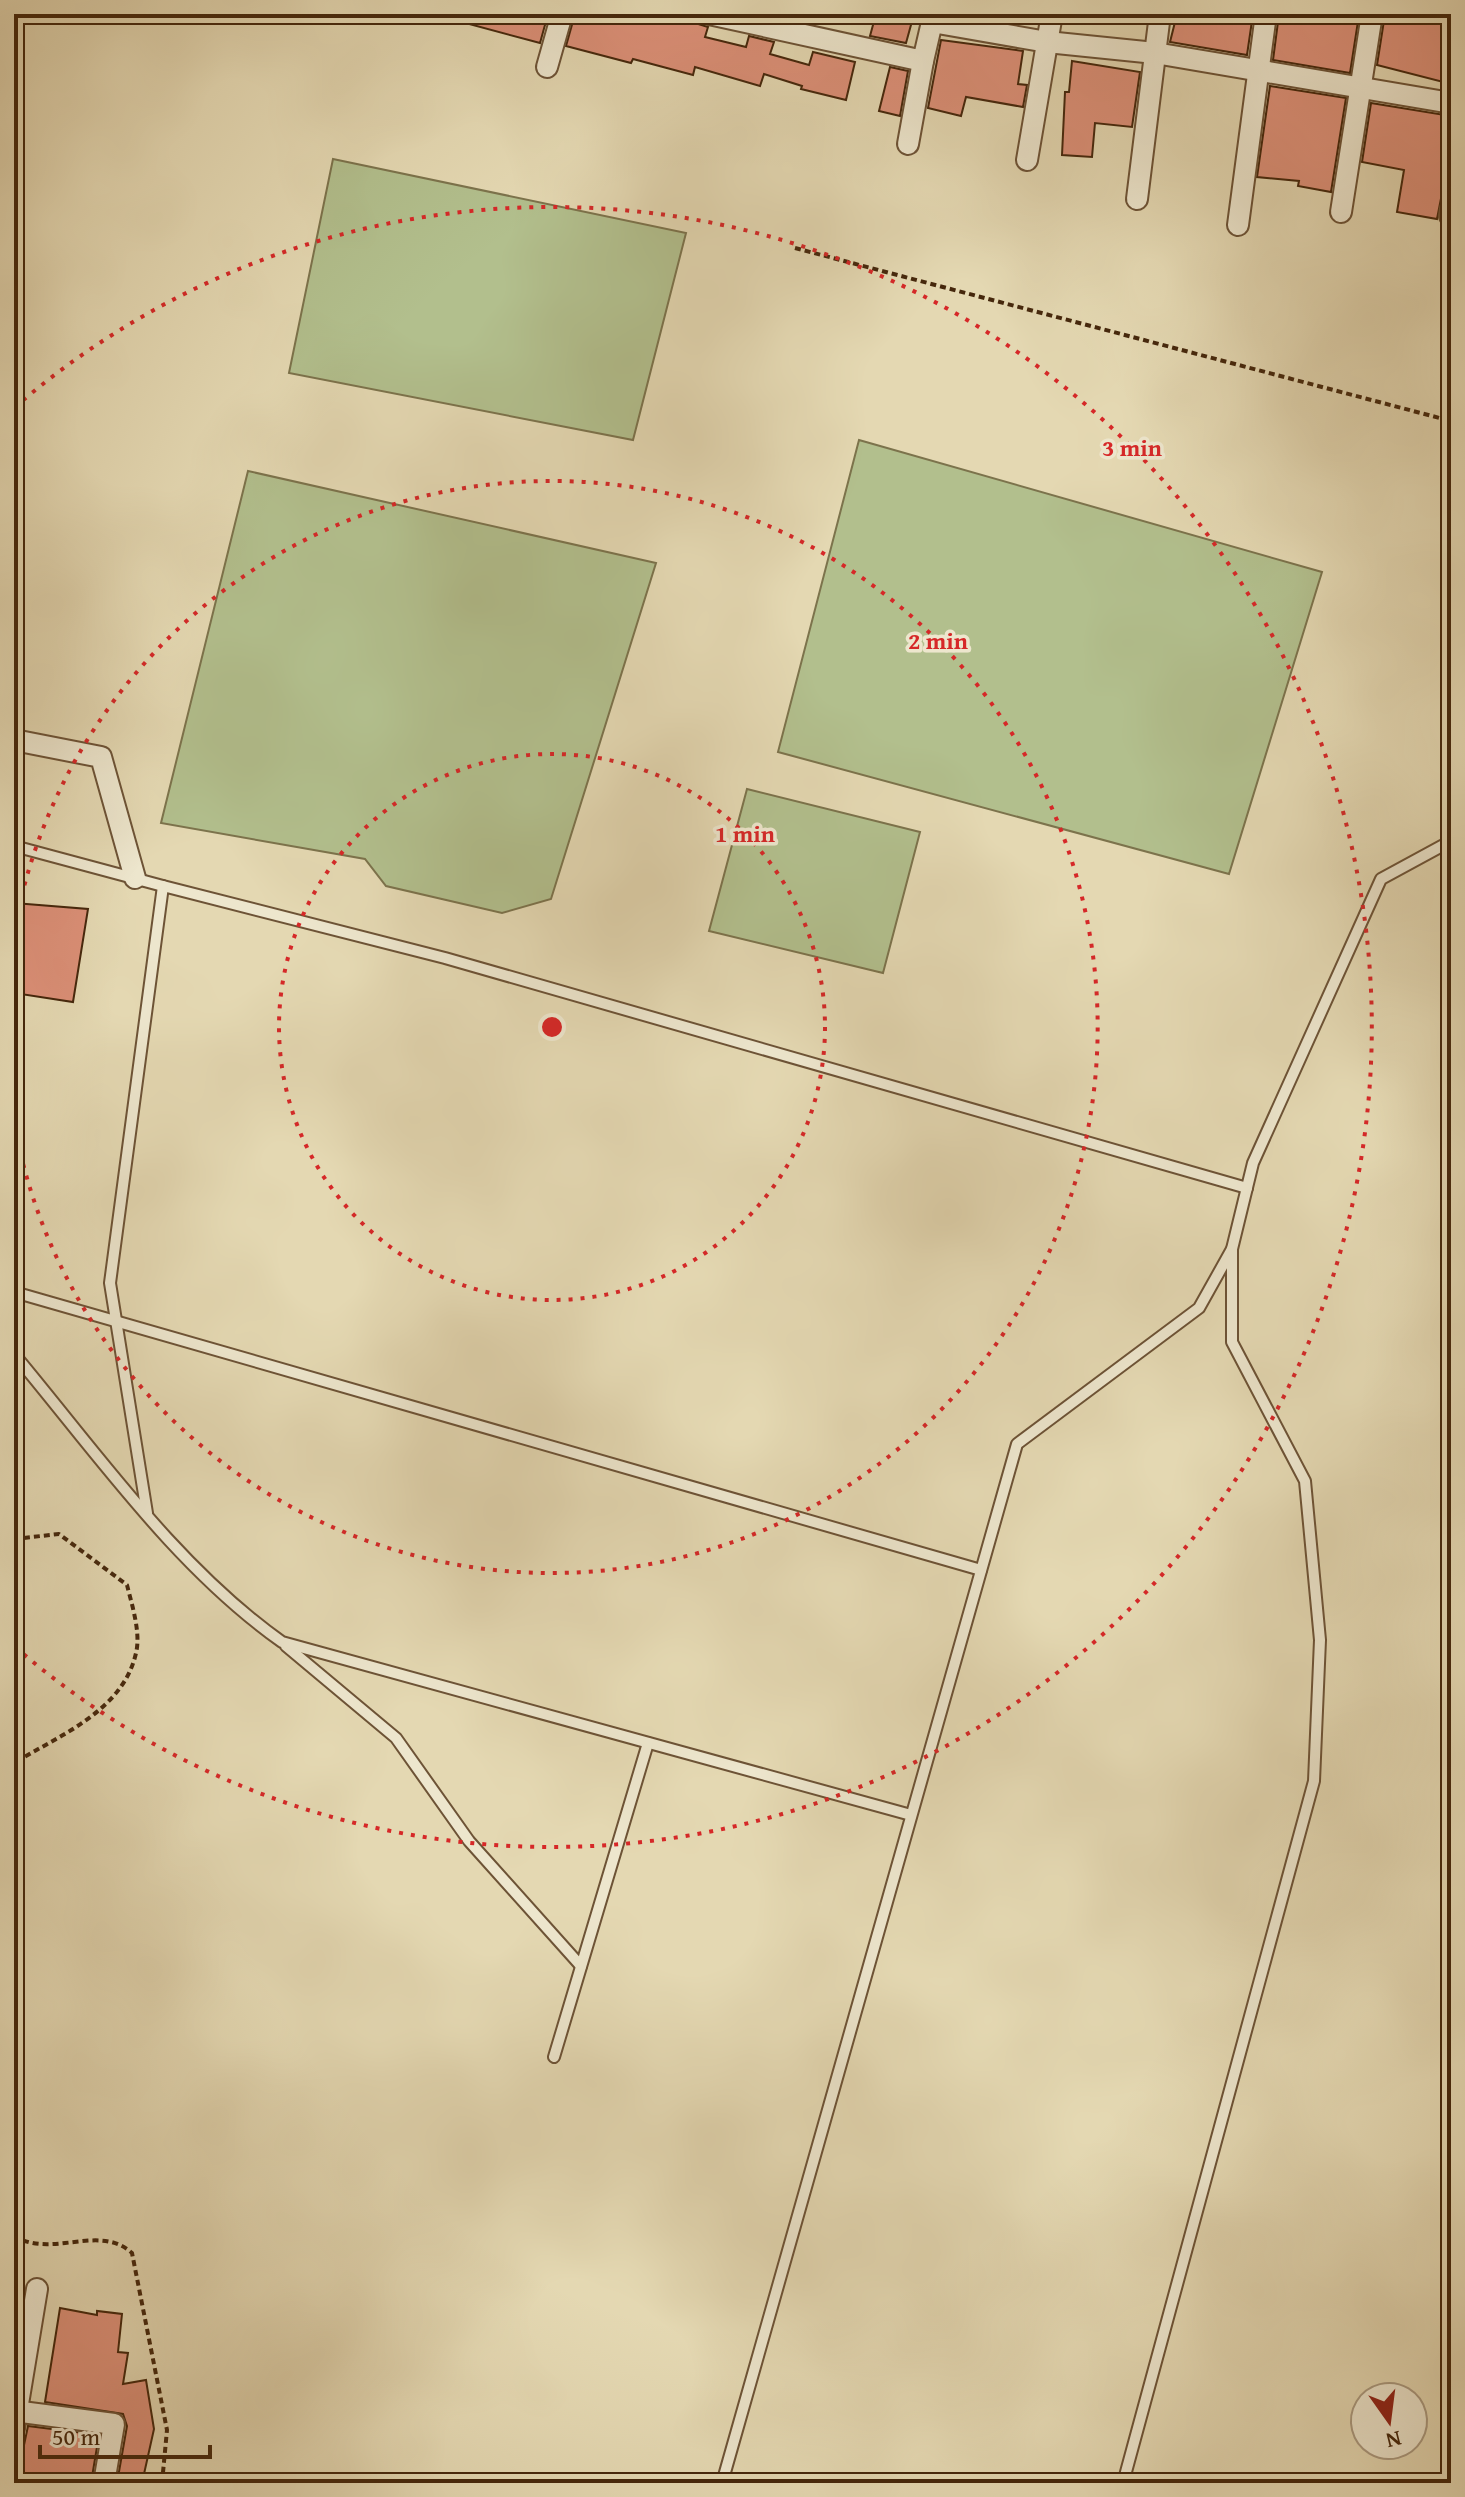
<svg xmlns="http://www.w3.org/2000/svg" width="1465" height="2497" viewBox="0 0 1465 2497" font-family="'Gentium Book Plus',serif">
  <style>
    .green { fill: #b2bf8d; stroke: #7c734c; stroke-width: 2 }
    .building { fill: #dc9078; stroke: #45270c; stroke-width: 2 }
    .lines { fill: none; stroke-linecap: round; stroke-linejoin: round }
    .service-casing { stroke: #6d5336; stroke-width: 14 }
    .minor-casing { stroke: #6d5336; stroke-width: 24 }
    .path { stroke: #45270c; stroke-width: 4; stroke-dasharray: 6 4; stroke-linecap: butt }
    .service { stroke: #ede6cd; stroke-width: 10 }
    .minor { stroke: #ede6cd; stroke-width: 20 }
    .ring { fill: none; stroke: #d62828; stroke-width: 4; stroke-dasharray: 4 8 }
    .centre { fill: #d62828; stroke: #ede6cd; stroke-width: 4 }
    .ring-label { font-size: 24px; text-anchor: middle; font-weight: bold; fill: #d62828; stroke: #ede6cd; stroke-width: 7; stroke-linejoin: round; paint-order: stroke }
  </style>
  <rect width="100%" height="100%" fill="#e4d8b2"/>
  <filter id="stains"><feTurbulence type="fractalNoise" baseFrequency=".0025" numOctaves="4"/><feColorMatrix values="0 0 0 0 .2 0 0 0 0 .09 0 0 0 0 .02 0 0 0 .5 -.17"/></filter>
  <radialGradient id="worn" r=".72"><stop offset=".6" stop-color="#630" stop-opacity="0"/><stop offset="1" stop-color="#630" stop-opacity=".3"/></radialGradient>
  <g class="green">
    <path d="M333 159 686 233 633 440 289 373Z"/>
    <path d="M859 440 1322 572 1229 874 778 752Z"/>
    <path d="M248 471 656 563 551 899 502 913 386 886 365 859 161 823Z"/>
    <path d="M747 789 920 832 883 973 709 931Z"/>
  </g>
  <g class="building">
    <path d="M458 14H548L540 43 458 21Z"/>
    <path d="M575 14H666L708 27 705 37 746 47 749 36 774 42 770 54 809 65 813 52 855 62 846 100 801 89 802 86 764 74 760 86 695 67 693 75 633 59 631 63 566 46Z"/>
    <path d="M876 14H914L906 43 870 36Z"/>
    <path d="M1177 14H1253L1247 55 1170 42Z"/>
    <path d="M1279 14 1359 15 1350 73 1273 60Z"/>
    <path d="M1385 14H1451V84L1377 65Z"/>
    <path d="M941 40 1023 51 1018 84 1027 85 1023 107 966 97 961 116 928 108Z"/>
    <path d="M1072 61 1140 72 1132 127 1095 123 1092 157 1062 155 1065 92H1069Z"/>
    <path d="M890 67 908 71 900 116 879 111Z"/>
    <path d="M1270 86 1346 98 1331 192 1298 186 1299 181 1257 177Z"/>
    <path d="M1371 103 1451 116V179L1445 178 1437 219 1397 212 1404 170 1362 162Z"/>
    <path d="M14 903 88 909 73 1002 14 993Z"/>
    <path d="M60 2308 97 2315V2311L122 2314 118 2352 128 2353 123 2384 146 2380 154 2429 142 2483H117L127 2426 123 2414 45 2402Z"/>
    <path d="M28 2426 99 2435 91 2483H16Z"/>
  </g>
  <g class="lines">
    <g class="service-casing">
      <g id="service">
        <path d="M14 846 163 886"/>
        <path d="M14 1292 981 1570"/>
        <path d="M14 1354C97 1453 176 1567 282 1642L911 1815"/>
        <path d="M147 1513 110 1283 163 886 445 958 1247 1188"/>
        <path d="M286 1646 396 1738 469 1841 581 1966"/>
        <path d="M554 2057 648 1743"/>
        <path d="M722 2483 1017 1444 1199 1308 1232 1249 1253 1163 1381 879 1451 841"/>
        <path d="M1123 2483 1314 1781 1320 1640 1305 1481 1232 1342V1249"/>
      </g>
    </g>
    <g class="minor-casing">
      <g id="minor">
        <path d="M709 14 923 61 932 22 1047 42 1155 53 1451 103"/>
        <path d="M547 67 562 14"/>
        <path d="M908 144 923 61"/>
        <path d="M1027 160 1052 14"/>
        <path d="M1137 199 1160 14"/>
        <path d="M1341 212 1372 14"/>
        <path d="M1450 216 1451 209"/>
        <path d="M1238 225 1266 14"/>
        <path d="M14 740 101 757 135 878"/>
        <path d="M14 2411 114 2424 104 2483"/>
        <path d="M14 2428 37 2289"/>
      </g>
    </g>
    <g class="path">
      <path d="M795 248 1451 421"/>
      <path d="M14 1539 59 1534 127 1585C132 1605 141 1633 136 1653 123 1711 60 1735 14 1763"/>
      <path d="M14 2236C52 2259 99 2223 132 2253L167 2430 162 2483"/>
    </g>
    <use href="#service" class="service"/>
    <use href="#minor" class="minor"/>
  </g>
  <g class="ring">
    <circle cx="552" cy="1027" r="273"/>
    <path d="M14 932A546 546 0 1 1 14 1122"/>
    <path d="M14 408A820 820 0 1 1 14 1646"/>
  </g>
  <circle cx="552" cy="1027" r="12" class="centre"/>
  <g class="ring-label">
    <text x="1132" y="456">3 min</text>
    <text x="938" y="649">2 min</text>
    <text x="745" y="842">1 min</text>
  </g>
  <rect width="1465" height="2497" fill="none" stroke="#e4d8b2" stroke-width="48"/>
  <rect x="16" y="16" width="1433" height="2465" fill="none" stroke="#45270c" stroke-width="4"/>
  <rect x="24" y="24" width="1417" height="2449" fill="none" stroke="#45270c" stroke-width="2"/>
  <g transform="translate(1389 2421) rotate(166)"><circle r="38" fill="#ede6cd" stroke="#aa9a80" stroke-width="2"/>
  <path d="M0-6L14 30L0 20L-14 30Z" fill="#8f2418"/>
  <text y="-12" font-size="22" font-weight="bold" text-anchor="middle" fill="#45270c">N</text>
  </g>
  <path d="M40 2445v12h170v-12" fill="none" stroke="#45270c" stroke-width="4"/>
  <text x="52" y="2445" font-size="24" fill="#45270c" stroke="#ede6cd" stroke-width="6" paint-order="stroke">50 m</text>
  <rect width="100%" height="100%" filter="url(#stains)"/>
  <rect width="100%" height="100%" fill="url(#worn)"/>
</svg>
